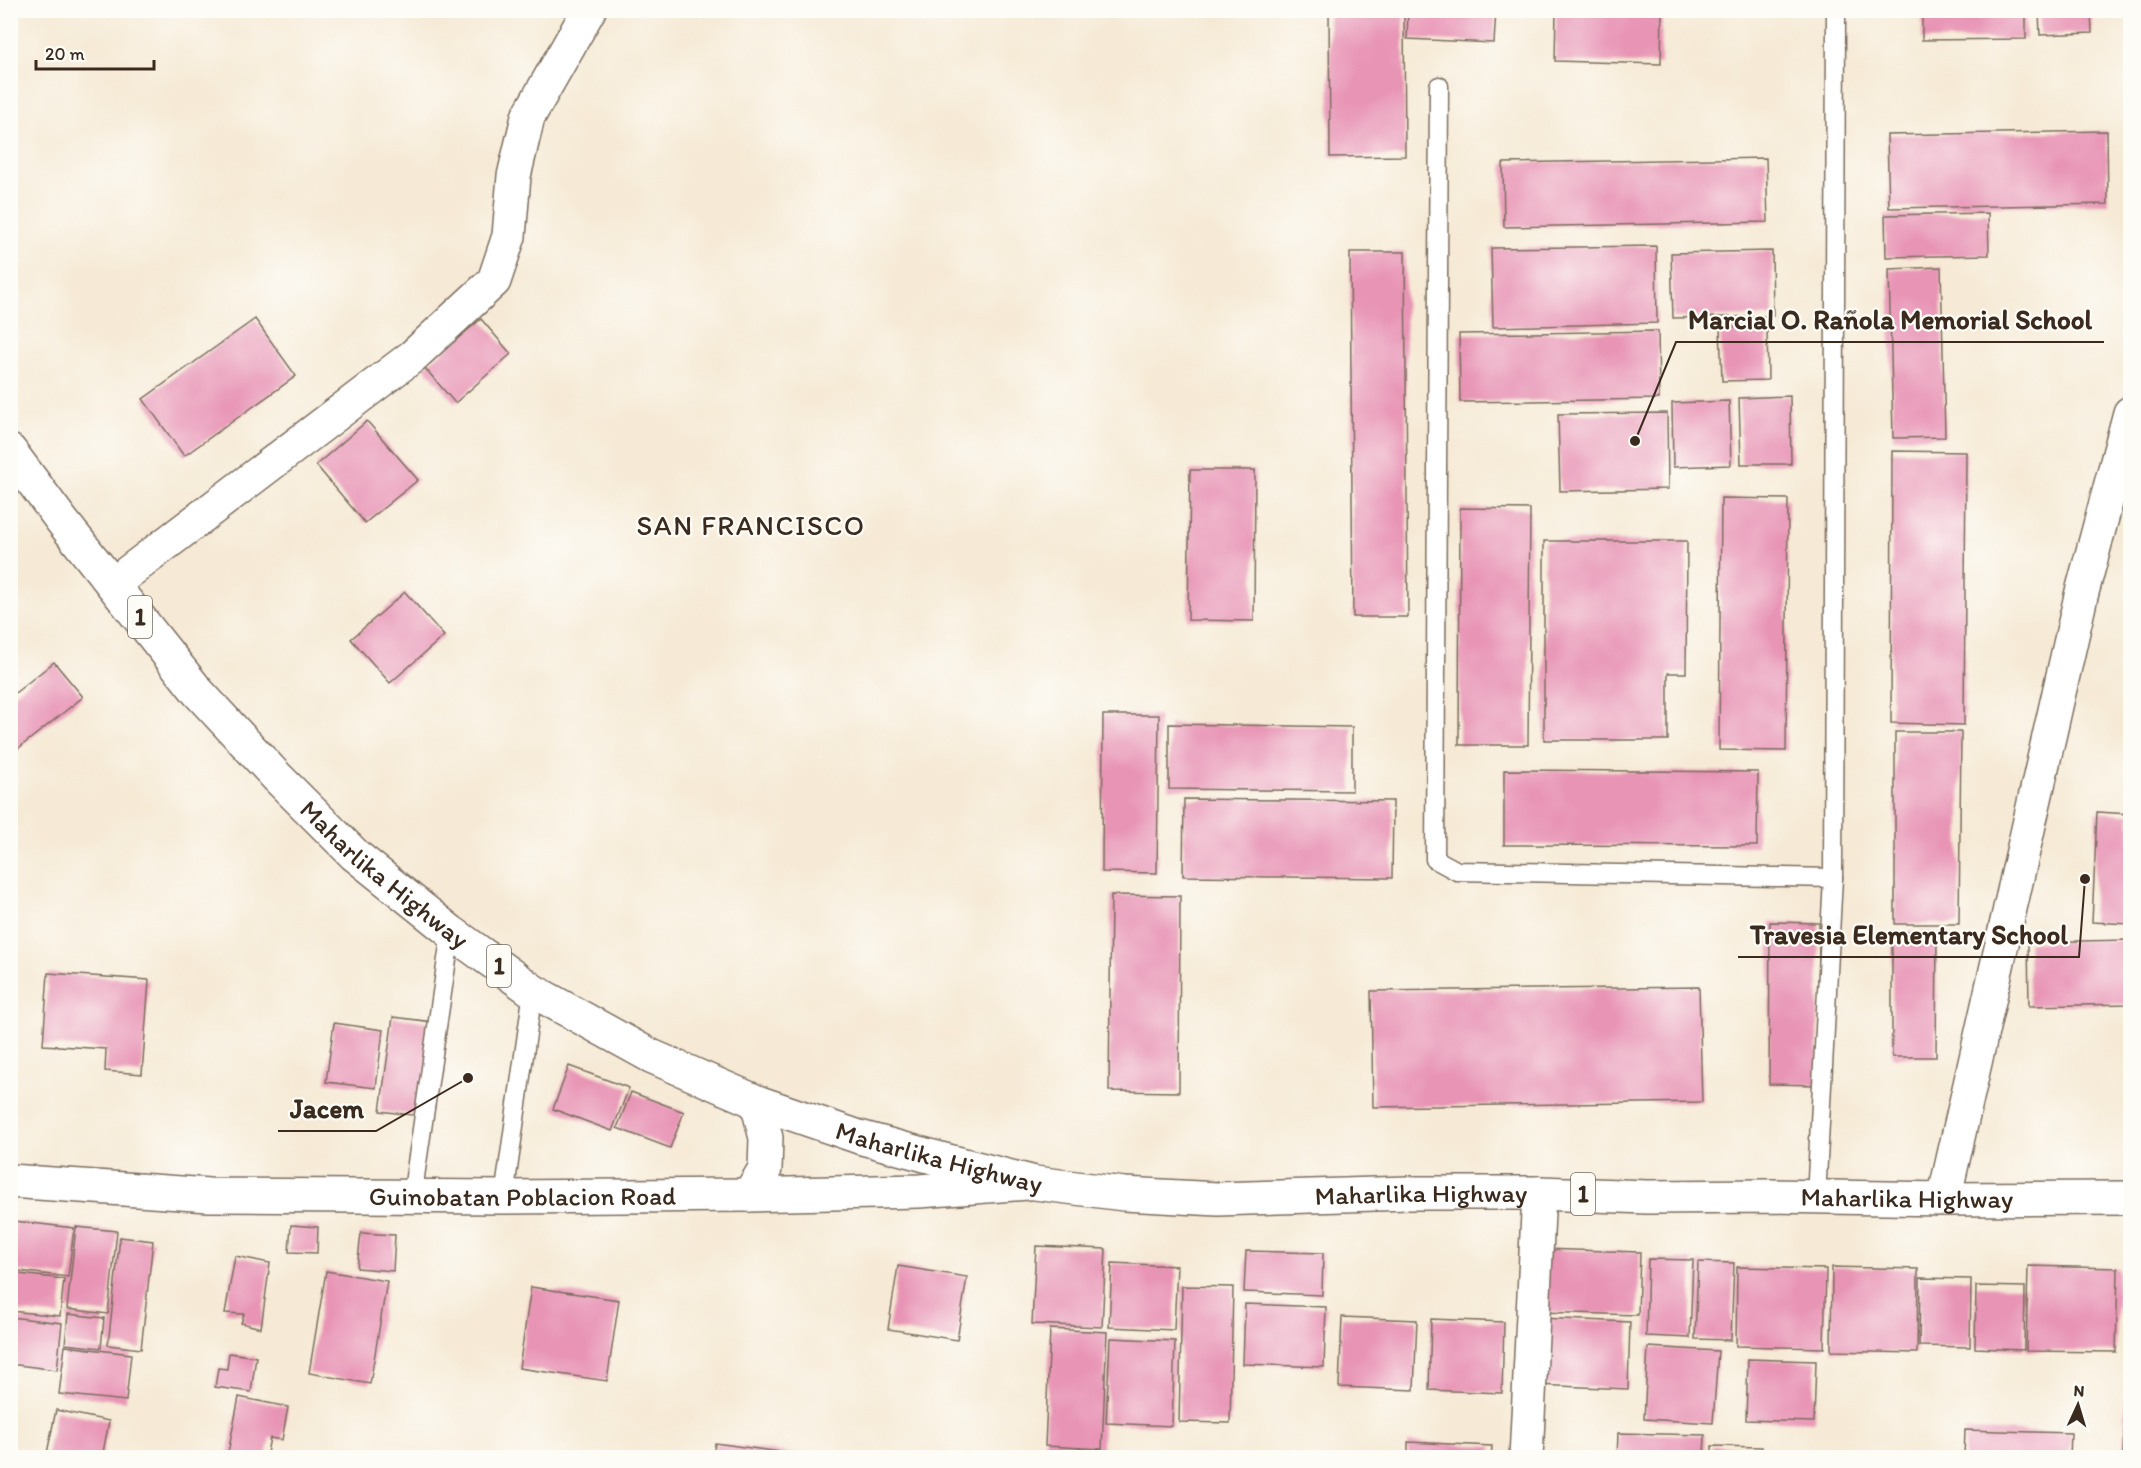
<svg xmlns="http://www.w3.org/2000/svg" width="2141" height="1468" viewBox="0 0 2141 1468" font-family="Itim,sans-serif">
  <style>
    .building { fill: #e894b5 }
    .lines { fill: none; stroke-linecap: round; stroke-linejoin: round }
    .lane-casing { stroke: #7c6d5e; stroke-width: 21 }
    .street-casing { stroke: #7c6d5e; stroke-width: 36 }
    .primary-casing { stroke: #7c6d5e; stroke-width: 36 }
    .highway-casing { stroke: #7c6d5e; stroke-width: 36 }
    .lane { stroke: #fff; stroke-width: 18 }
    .street { stroke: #fff; stroke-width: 33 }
    .primary { stroke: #fff; stroke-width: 33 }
    .highway { stroke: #fff; stroke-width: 33 }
    .labels { text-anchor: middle; stroke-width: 4.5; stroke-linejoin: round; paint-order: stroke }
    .shield { fill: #fdfcf7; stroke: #75695f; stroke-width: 1.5 }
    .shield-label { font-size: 24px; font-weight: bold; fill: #3b2a1e }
    .street-label { font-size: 26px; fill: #3b2a1e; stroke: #fdfcf7 }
    .quarter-label { font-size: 28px; letter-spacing: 1.5px; fill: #3b2a1e; stroke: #fdfcf7 }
    .leader { fill: none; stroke: #3b2a1e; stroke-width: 2 }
    .callout-dot { fill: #3b2a1e; stroke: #fdfcf7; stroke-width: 2 }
    .callout-label { font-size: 27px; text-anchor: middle; font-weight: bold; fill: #3b2a1e; stroke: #fdfcf7; stroke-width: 4.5; stroke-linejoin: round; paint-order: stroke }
  </style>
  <rect width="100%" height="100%" fill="#fdfcf7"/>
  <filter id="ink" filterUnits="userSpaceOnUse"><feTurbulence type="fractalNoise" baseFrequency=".0167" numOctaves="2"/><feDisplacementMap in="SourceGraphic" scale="12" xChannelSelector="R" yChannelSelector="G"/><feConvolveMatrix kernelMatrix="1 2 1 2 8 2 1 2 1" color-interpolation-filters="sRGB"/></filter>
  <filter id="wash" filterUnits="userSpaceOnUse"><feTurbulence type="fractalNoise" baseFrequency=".008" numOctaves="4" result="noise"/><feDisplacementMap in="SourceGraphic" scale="24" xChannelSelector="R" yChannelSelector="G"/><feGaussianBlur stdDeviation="1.35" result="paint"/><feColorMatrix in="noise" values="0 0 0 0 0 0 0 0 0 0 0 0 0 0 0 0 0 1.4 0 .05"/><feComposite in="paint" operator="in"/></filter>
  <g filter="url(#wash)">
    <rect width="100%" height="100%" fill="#f6ead6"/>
    <g id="blocks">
      <g class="building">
        <path d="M1329 10H1404L1405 156 1330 157Z"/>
        <path d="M1408 10H1496L1494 43 1407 39Z"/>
        <path d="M1556 10H1662L1661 64 1555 61Z"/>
        <path d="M1922 10H2026V39L1922 40Z"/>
        <path d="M2039 10H2091L2092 33 2040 35Z"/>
        <path d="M2107 131 2108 204 1889 208 1887 135Z"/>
        <path d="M1766 158 1768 222 1504 227 1503 163Z"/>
        <path d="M1988 213 1989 255 1886 257 1885 215Z"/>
        <path d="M1656 246 1657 323 1493 327 1491 248Z"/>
        <path d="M1772 251 1773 316 1673 318 1671 253Z"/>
        <path d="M1350 252H1405L1408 617H1353Z"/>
        <path d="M1941 267 1945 437 1893 438 1889 269Z"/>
        <path d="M255 319 296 376 184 456 143 399Z"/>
        <path d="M481 319 511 354 455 403 424 367Z"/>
        <path d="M1767 326 1768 380 1722 381 1720 327Z"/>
        <path d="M1658 331 1659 399 1460 402 1459 334Z"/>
        <path d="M1790 396 1791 464H1741L1739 398Z"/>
        <path d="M1729 401 1731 465 1673 467 1672 403Z"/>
        <path d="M1667 413 1668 489 1560 491 1558 414Z"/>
        <path d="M367 421 418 480 365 523 316 465Z"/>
        <path d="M1892 451 1966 452 1964 725 1891 723Z"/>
        <path d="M1190 470H1255L1254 621 1188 620Z"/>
        <path d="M1721 498 1788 499 1786 751 1719 750Z"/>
        <path d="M1460 508 1530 509 1528 745H1459Z"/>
        <path d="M1544 541H1687L1686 673H1668V740H1544Z"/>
        <path d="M405 592 444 636 390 683 351 639Z"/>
        <path d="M54 662 83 697 10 755V697Z"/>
        <path d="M1103 715H1159L1157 873 1102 872Z"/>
        <path d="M1169 724 1352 727V791L1169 789Z"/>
        <path d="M1895 732H1961L1959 924H1895Z"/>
        <path d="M1504 770 1758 772 1757 846 1504 845Z"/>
        <path d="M1184 799 1393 801 1392 878 1183 876Z"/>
        <path d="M2097 812 2130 814V924L2092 922Z"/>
        <path d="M1111 895 1180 896 1179 1092 1109 1091Z"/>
        <path d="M1770 922 1819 923 1818 1085 1769 1084Z"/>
        <path d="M1892 932H1937L1936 1057H1892Z"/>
        <path d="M2130 940V1004L2029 1006 2028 942Z"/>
        <path d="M48 973 149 980 142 1074 105 1071 106 1049 43 1045Z"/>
        <path d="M1699 987 1702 1102 1373 1107 1371 991Z"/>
        <path d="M393 1017 433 1022 420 1116 380 1111Z"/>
        <path d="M334 1023 383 1030 376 1088 326 1082Z"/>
        <path d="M569 1066 629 1088 612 1131 553 1109Z"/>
        <path d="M631 1092 684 1112 670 1148 617 1128Z"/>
        <path d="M14 1221 74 1228 68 1277 10 1270Z"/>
        <path d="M291 1225 318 1227 317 1253 289 1252Z"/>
        <path d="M76 1227 117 1231 108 1314 67 1309Z"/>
        <path d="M361 1233 395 1235 393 1271 357 1268Z"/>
        <path d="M120 1237 153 1241 141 1349 108 1345Z"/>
        <path d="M1036 1246 1106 1249 1102 1327 1032 1324Z"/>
        <path d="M1540 1249 1640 1252 1638 1315 1539 1312Z"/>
        <path d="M1246 1251 1323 1253 1322 1295 1244 1292Z"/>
        <path d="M235 1256 270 1263 261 1328 241 1323 244 1314 225 1313Z"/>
        <path d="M1648 1259 1693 1260 1690 1338 1646 1336Z"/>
        <path d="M1698 1262 1734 1263 1731 1340 1695 1339Z"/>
        <path d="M1112 1263 1177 1266 1174 1330 1109 1327Z"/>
        <path d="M898 1266 967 1277 957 1340 888 1329Z"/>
        <path d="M2028 1266 2118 1268 2116 1352 2026 1351Z"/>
        <path d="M1737 1267 1826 1269 1824 1348 1736 1346Z"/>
        <path d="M1832 1267 1918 1269 1917 1353 1831 1351Z"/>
        <path d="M326 1271 387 1281 370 1384 309 1373Z"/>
        <path d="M10 1273 64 1279 60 1316 10 1311Z"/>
        <path d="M1920 1278 1971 1279 1970 1347 1919 1346Z"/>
        <path d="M1182 1286 1233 1287 1230 1423 1179 1422Z"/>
        <path d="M1976 1286 2025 1287 2024 1350 1975 1348Z"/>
        <path d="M531 1287 619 1300 607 1381 519 1368Z"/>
        <path d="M1245 1304 1326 1307 1324 1367 1243 1364Z"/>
        <path d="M2127 1306H2130V1365H2126Z"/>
        <path d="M68 1314 104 1318 101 1348 65 1344Z"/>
        <path d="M10 1317 62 1323 57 1370 10 1364Z"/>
        <path d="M1342 1317 1417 1320 1414 1390 1339 1387Z"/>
        <path d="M1539 1318 1630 1322 1628 1389 1536 1385Z"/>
        <path d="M1431 1319 1504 1322 1502 1393 1429 1390Z"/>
        <path d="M1050 1329 1107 1332 1102 1449 1045 1446Z"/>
        <path d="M1110 1338 1175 1341 1172 1426 1106 1423Z"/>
        <path d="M65 1346 131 1354 126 1401 59 1394Z"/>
        <path d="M1648 1347 1718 1351 1713 1423 1644 1419Z"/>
        <path d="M229 1353 256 1357 251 1392 215 1387 218 1368 227 1369Z"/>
        <path d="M1748 1359 1816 1361 1814 1422 1746 1420Z"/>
        <path d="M2126 1369H2130V1425H2125Z"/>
        <path d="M239 1397 288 1407 282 1440 270 1438 266 1458H227Z"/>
        <path d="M56 1410 109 1421 102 1458H46Z"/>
        <path d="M1965 1430 2071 1433 2070 1458H1964Z"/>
        <path d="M2124 1432 2130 1433V1458H2123Z"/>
        <path d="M1618 1433 1705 1435 1704 1458H1617Z"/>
        <path d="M1408 1442 1492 1446 1491 1458H1408Z"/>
        <path d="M715 1443 810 1456V1458H713Z"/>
        <path d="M1712 1446 1762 1447V1458H1712Z"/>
      </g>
    </g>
  </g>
  <g filter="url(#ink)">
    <use href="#blocks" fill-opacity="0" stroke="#7c6d5e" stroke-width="1.5"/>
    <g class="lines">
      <g class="lane-casing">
        <g id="lane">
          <path d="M1439 86 1435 859 1457 871 1833 878"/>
          <path d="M412 1197 451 932"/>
          <path d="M504 1197 533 991"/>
          <path d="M1816 1198 1833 878 1836 10"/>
        </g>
      </g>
      <g class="street-casing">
        <g id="street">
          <path d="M113 584 413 356 494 281 509 236 514 176 528 117 589 10"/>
          <path d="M1944 1199 2081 596 2130 413"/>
          <path d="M1526 1458 1539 1193"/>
        </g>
      </g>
      <g class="primary-casing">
        <g id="primary">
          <path id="s1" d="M10 1181 209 1195 504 1197 749 1195 919 1191 1028 1183"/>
        </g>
      </g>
      <g class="highway-casing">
        <g id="highway">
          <path id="s2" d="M10 451 62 521 198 692 277 777 355 855 451 932 533 991 651 1056 757 1102 859 1137 944 1160 1035 1183 1124 1194 1218 1199 1408 1193H1539L1647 1197 1769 1196 1944 1199 2130 1198"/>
          <path d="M749 1195 765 1169 766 1138 757 1102"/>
        </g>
      </g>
      <use href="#lane" class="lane"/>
      <use href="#street" class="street"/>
      <use href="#primary" class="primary"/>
      <use href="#highway" class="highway"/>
    </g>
  </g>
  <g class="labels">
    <g class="shield">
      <rect x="128" y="596" width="24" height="42" rx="4.5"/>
      <rect x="487" y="945" width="24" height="42" rx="4.5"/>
      <rect x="1571" y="1173" width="24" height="42" rx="4.5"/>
    </g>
    <g class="shield-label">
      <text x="140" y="625">1</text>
      <text x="499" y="974">1</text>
      <text x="1583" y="1202">1</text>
    </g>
    <g class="street-label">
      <text dy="9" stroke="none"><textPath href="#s2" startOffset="567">Maharlika Highway</textPath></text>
      <text dy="9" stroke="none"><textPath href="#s2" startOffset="1197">Maharlika Highway</textPath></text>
      <text dy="9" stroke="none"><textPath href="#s2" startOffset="1683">Maharlika Highway</textPath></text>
      <text dy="9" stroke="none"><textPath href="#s1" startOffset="513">Guinobatan Poblacion Road</textPath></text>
      <text dy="9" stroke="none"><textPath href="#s2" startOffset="2169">Maharlika Highway</textPath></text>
    </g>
    <g class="quarter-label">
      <text x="751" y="535">SAN FRANCISCO</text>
    </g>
  </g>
  <path class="leader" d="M1635 441L1676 342H2104M2085 879L2079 957H1738M468 1078L376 1131H278"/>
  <g class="callout-dot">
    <circle cx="1635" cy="441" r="6"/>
    <circle cx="2085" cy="879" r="6"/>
    <circle cx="468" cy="1078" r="6"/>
  </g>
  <g class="callout-label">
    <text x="1890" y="329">Marcial O. Rañola Memorial School</text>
    <text x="1909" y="944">Travesia Elementary School</text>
    <text x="327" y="1118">Jacem</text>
  </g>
  <rect width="2141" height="1468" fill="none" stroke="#fdfcf7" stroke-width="36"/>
  <g transform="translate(2078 1405) rotate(4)" stroke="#fdfcf7" stroke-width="4.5" paint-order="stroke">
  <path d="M0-4.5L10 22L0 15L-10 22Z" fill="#3b2a1e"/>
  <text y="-9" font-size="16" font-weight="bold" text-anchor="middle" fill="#3b2a1e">N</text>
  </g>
  <path d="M36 60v9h118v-9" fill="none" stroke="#3b2a1e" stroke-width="3"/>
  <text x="45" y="60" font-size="18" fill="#3b2a1e" stroke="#fdfcf7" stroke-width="4.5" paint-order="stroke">20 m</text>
</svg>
